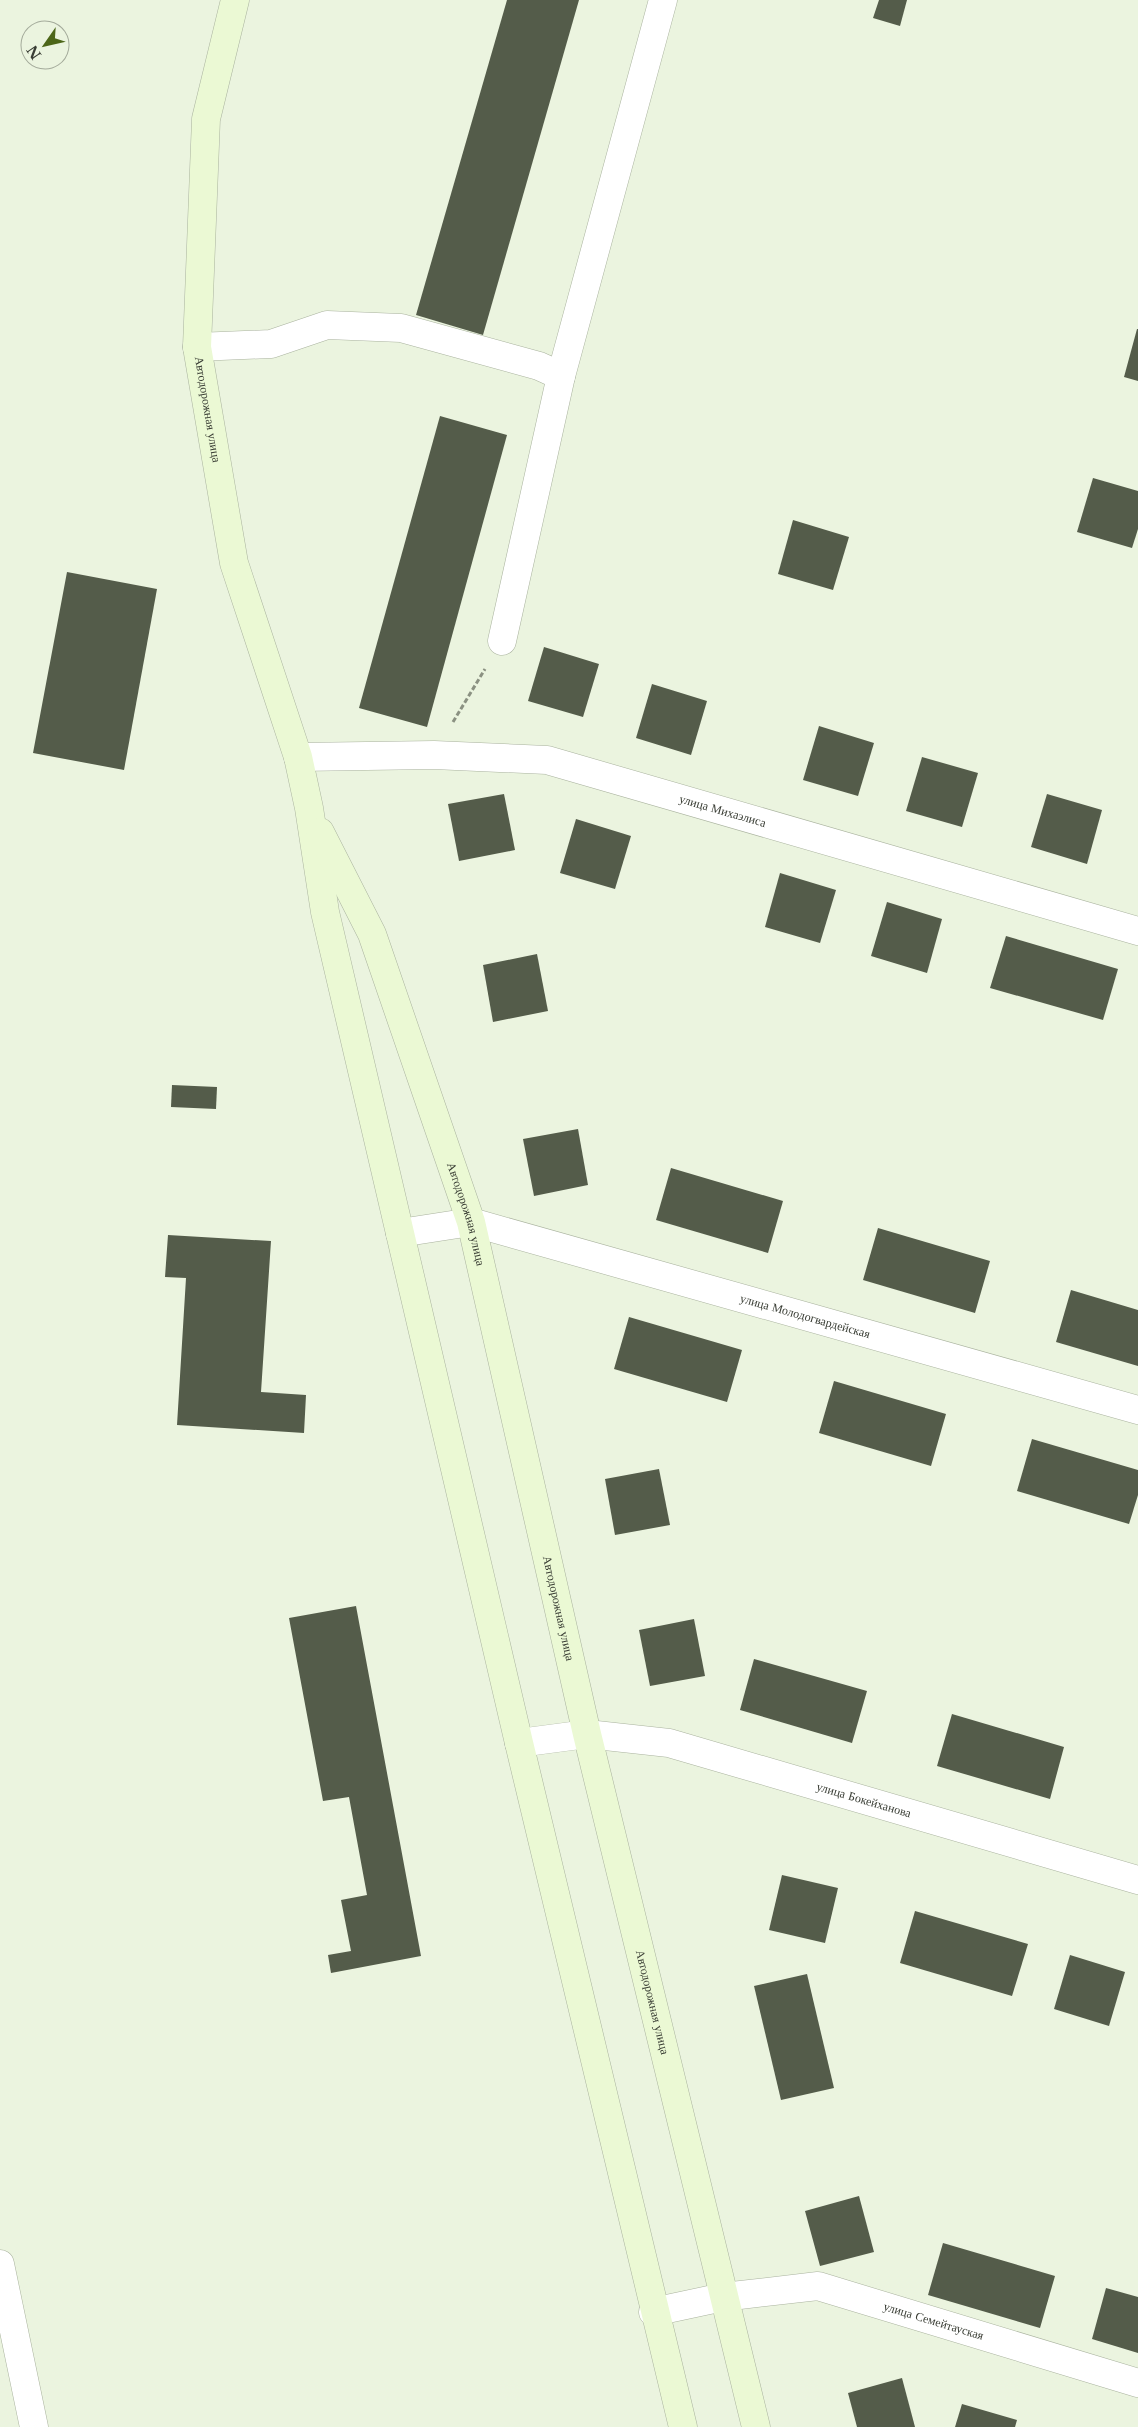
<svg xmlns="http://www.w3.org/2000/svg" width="1138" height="2427" viewBox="0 0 1138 2427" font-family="'Libre Baskerville',serif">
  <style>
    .building { fill: #545c4a }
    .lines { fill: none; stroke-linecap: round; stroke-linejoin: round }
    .minor-casing { stroke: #aab39f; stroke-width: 29 }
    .secondary-casing { stroke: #aab39f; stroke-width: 29 }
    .path { stroke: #8b9182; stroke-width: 3; stroke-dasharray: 5 2.5; stroke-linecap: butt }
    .minor { stroke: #fff; stroke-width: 28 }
    .secondary { stroke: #ebf9d4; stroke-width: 28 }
    .labels { text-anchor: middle; stroke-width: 5; stroke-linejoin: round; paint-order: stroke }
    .street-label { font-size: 12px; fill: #393d34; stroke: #ebf4df }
  </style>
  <rect width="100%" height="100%" fill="#ebf4df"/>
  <g class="building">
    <path d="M507 0H579L483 335 416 315Z"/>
    <path d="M879 0H907L900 26 873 18Z"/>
    <path d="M1137 329H1138V381L1124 377Z"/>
    <path d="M440 416 507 435 427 727 359 708Z"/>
    <path d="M1093 478 1138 491V529L1132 548 1077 532Z"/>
    <path d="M793 520 849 537 833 590 778 574Z"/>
    <path d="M67 572 157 589 124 770 33 753Z"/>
    <path d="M544 647 599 664 583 717 528 701Z"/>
    <path d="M652 684 707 701 691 755 636 738Z"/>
    <path d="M819 726 874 743 858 796 803 780Z"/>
    <path d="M922 757 978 773 962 827 906 811Z"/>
    <path d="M504 794 515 850 459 861 448 804Z"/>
    <path d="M1047 794 1102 810 1087 864 1031 847Z"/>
    <path d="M576 819 631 836 615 889 560 873Z"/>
    <path d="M780 873 836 890 820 943 765 927Z"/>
    <path d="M887 902 942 919 927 973 871 956Z"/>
    <path d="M1006 936 1118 969 1103 1020 990 988Z"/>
    <path d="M537 954 548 1011 493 1022 483 965Z"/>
    <path d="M172 1085 217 1087 216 1109 171 1107Z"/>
    <path d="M578 1129 588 1185 534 1196 523 1139Z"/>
    <path d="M671 1168 783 1201 768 1253 656 1220Z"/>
    <path d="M878 1228 990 1261 975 1313 863 1280Z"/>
    <path d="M168 1235 271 1241 261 1392 306 1395 304 1433 177 1425 186 1278 165 1277Z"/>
    <path d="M1071 1290 1138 1310V1366L1056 1342Z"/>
    <path d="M629 1317 742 1350 727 1402 614 1369Z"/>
    <path d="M834 1381 946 1414 931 1466 819 1433Z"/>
    <path d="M1032 1439 1138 1470V1495L1129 1524 1017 1491Z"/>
    <path d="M659 1469 670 1525 615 1535 605 1479Z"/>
    <path d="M356 1606 421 1956 331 1973 328 1955 351 1951 341 1900 367 1895 349 1797 323 1801 289 1618Z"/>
    <path d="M694 1619 705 1676 650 1686 639 1630Z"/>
    <path d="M754 1659 867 1691 852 1743 740 1710Z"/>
    <path d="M952 1714 1064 1747 1050 1799 937 1766Z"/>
    <path d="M782 1875 838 1888 825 1943 769 1930Z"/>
    <path d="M915 1911 1028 1944 1012 1996 900 1963Z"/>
    <path d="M1070 1955 1125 1972 1109 2026 1054 2009Z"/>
    <path d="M807 1974 834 2088 781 2100 754 1986Z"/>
    <path d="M859 2196 874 2252 820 2266 805 2211Z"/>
    <path d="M943 2243 1055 2276 1040 2328 928 2295Z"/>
    <path d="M1106 2288 1138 2297V2353L1092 2339Z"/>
    <path d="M902 2378 915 2427H857L848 2393Z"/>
    <path d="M962 2404 1017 2420 1015 2427H955Z"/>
  </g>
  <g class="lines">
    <g class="minor-casing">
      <g id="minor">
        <path d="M197 347 271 344 327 325 401 328 539 366 561 376 502 641"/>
        <path d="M561 376 663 0"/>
        <path id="s1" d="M298 757 434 755 547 760 1138 931"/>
        <path id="s2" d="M400 1233 471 1222 1138 1410"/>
        <path id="s3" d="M519 1743 587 1734 669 1743 1138 1880"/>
        <path d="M0 2264 34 2427"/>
        <path id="s4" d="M653 2312 723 2297 818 2286 1138 2383"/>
      </g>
    </g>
    <g class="secondary-casing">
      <g id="secondary">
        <path id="s5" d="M235 0 206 119 197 347 234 563 298 757 309 808 325 912 519 1743 683 2427"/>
        <path id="s6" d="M320 832 372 934 471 1222 587 1734 756 2427"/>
      </g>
    </g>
    <path class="path" d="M453 722 485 669"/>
    <use href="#minor" class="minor"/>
    <use href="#secondary" class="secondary"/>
  </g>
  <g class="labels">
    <g class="street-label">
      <text dy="4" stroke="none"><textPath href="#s5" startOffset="414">Автодорожная улица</textPath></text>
      <text dy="4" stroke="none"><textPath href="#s1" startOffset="432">улица Михаэлиса</textPath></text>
      <text dy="4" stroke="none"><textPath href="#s6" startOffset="410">Автодорожная улица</textPath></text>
      <text dy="4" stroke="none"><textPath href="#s2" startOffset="419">улица Молодогвардейская</textPath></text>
      <text dy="4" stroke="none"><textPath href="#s6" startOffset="815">Автодорожная улица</textPath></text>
      <text dy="4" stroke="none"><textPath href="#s3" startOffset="354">улица Бокейханова</textPath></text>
      <text dy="4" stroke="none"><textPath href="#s6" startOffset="1220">Автодорожная улица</textPath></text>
      <text dy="4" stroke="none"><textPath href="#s4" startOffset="288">улица Семейтауская</textPath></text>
    </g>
  </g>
  <g transform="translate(45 45) rotate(236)"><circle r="24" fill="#ebf4df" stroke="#a4ab9b"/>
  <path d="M0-4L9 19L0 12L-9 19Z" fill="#4c6618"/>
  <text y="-8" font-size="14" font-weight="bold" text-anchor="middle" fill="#393d34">N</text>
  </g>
</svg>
